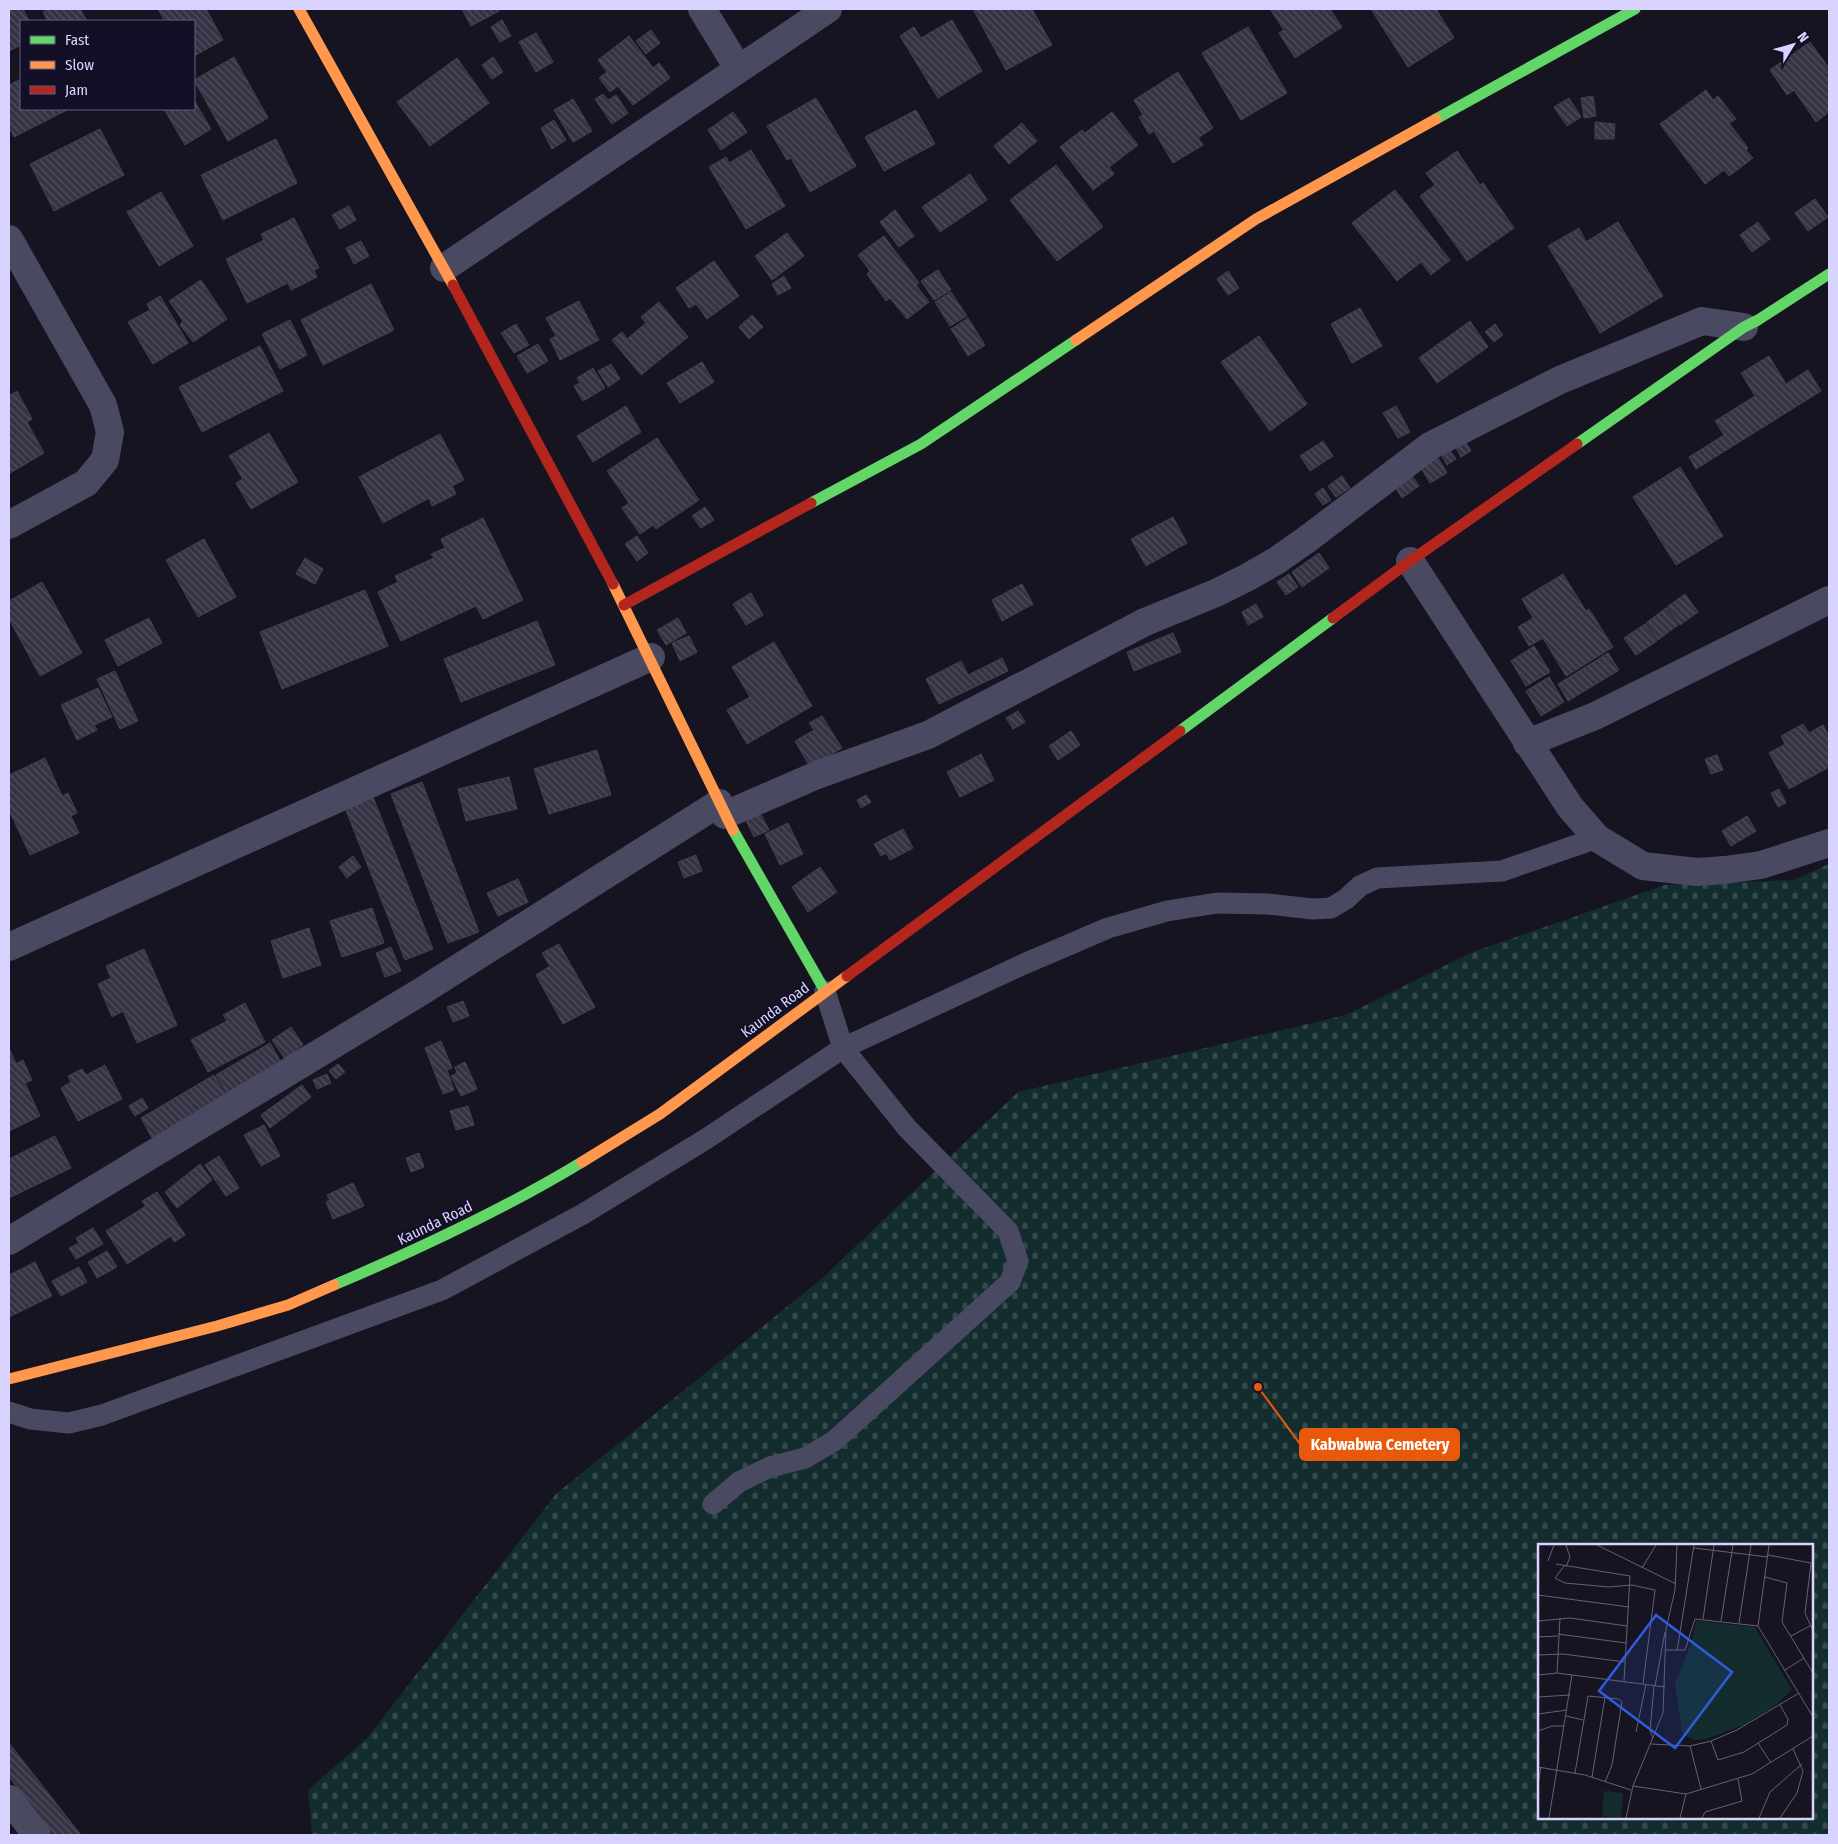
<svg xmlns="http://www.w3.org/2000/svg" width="1838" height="1844" viewBox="0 0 1838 1844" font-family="'Fira Sans Condensed',sans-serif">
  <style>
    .cemetery { fill: url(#cemetery-stones); fill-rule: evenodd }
    .building { fill: url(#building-back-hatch); stroke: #433f54 }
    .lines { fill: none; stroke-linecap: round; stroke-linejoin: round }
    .lane { stroke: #4a4962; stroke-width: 21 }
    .street { stroke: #4a4962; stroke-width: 28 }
    .fast { stroke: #63d668; stroke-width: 11 }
    .slow { stroke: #ff974d; stroke-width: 11 }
    .jam { stroke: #b3261e; stroke-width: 11 }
    .labels { text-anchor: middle; stroke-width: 4.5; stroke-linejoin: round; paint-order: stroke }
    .street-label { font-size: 15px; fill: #d9d4ff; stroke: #130f26 }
    .inset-road { fill: none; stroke: #64617a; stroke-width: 1 }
    .view { fill: #305bdc; fill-opacity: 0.15; stroke: #305bdc; stroke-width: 2.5 }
    .inset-edge { fill: none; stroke: #d9d4ff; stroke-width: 2.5 }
    .leader { fill: none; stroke: #e8590c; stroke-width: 2 }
    .callout-dot { fill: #e8590c; stroke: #130f26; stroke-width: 2 }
    .callout { fill: #e8590c; stroke: #e8590c; stroke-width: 2 }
    .callout-label { font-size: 16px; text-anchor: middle; font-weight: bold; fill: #fff }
  </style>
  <defs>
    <pattern id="cemetery-stones" width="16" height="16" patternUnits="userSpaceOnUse" patternTransform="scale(1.25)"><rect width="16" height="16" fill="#132c2d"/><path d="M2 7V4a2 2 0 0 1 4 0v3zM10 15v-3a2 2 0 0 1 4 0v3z" fill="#354a4c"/></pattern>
    <pattern id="building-back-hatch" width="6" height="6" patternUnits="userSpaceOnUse" patternTransform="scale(1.25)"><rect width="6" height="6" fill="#343243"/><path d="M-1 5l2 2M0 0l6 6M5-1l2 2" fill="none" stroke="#514f5f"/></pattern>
  </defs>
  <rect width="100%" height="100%" fill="#161421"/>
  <path class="cemetery" d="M1829 864V1835H312L308 1790 368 1737 556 1494 820 1280 1018 1092 1346 1015 1470 953 1665 885 1794 880ZM1539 1545H1812V1818H1539Z"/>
  <g class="building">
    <path d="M9 9H23L29 21H21V45L9 51Z"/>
    <path d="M48 9H80L87 21H48L43 12Z"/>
    <path d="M158 9H206L223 40 194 56V21H165Z"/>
    <path d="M462 9H498L499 11 471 26Z"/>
    <path d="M973 9H1032L1052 45 1006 70Z"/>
    <path d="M1270 9H1330L1342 27 1295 58 1279 33 1284 30Z"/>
    <path d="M1371 9H1436L1454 38 1408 67Z"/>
    <path d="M502 20 511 36 500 42 491 27Z"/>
    <path d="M952 20 982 71 938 98 900 36 914 27 921 38Z"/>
    <path d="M1248 27 1287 93 1241 120 1202 53Z"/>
    <path d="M651 30 660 43 646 54 636 41Z"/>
    <path d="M536 33 553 62 536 72 519 42Z"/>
    <path d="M629 36 653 68 659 63 670 78 633 105 618 86 610 92 599 78 607 72 598 60Z"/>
    <path d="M1810 42 1829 68V112L1816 122 1794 90 1787 95 1770 70Z"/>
    <path d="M234 57 268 118 228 141 194 80Z"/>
    <path d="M493 57 503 72 492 79 482 65Z"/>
    <path d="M457 58 489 103 430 146 397 102Z"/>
    <path d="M1178 72 1213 128 1198 138 1203 145 1173 163 1154 131 1149 134 1139 117 1143 115 1134 100Z"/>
    <path d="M21 79V109H69L14 137 9 127V85Z"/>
    <path d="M1706 90 1713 100 1718 96 1736 119 1729 123 1748 148 1746 150 1753 158 1729 176 1724 170 1705 184 1660 124Z"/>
    <path d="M603 94 608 100 616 95 628 113 612 124 595 99Z"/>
    <path d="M1593 96 1596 116 1584 118 1581 98Z"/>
    <path d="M816 98 856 166 810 192 791 158 787 160 767 126Z"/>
    <path d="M1569 98 1581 117 1567 126 1554 107Z"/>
    <path d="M573 99 592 131 573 142 554 110Z"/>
    <path d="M194 100 211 129 185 145 164 109H194Z"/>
    <path d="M916 110 935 144 884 171 865 137Z"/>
    <path d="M733 112 747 132 721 150 708 130Z"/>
    <path d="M1112 112 1138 145 1109 167 1114 174 1093 190 1060 147 1082 130 1085 133Z"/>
    <path d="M554 120 566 140 552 149 541 128Z"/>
    <path d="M1595 122 1615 124 1614 139H1595Z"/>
    <path d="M1022 123 1037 141 1009 164 994 146Z"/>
    <path d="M100 129 124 175 54 211 30 164Z"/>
    <path d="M276 139 297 183 223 220 201 175Z"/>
    <path d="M751 150 785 206 746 229 709 167 726 157 729 163Z"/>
    <path d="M1457 151 1480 185 1483 183 1514 228 1467 261 1420 196 1435 185 1426 173Z"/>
    <path d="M1056 165 1103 227 1057 261 1010 200Z"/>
    <path d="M970 174 987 200 940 232 922 207Z"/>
    <path d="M1395 190 1450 260 1431 275 1421 262 1397 281 1352 223Z"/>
    <path d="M161 192 193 246 159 266 127 212Z"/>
    <path d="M1815 199 1828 217 1808 231 1795 213Z"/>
    <path d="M349 206 356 220 340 229 332 215Z"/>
    <path d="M895 210 914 236 899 247 880 222Z"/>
    <path d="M294 218 319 268 314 270 317 277 291 290 288 283 247 303 226 259 264 240 261 234Z"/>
    <path d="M1618 222 1663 296 1600 333 1548 246 1579 228 1586 242Z"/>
    <path d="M1758 222 1770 239 1752 252 1740 235Z"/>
    <path d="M787 233 804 256 772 280 755 256Z"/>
    <path d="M884 236 919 283 916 285 929 302 907 319 890 298 886 301 867 274 870 271 858 255Z"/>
    <path d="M361 241 369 256 354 264 346 248Z"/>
    <path d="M714 261 739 296 707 319 696 304 689 308 676 288Z"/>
    <path d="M938 270 951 290 934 300 921 281Z"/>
    <path d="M1228 271 1239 288 1228 295 1217 279Z"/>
    <path d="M784 276 791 288 778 295 772 284Z"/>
    <path d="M201 280 227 319 193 342 180 325 183 321 169 301Z"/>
    <path d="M371 284 394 330 323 365 301 320Z"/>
    <path d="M951 292 967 316 950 326 935 302Z"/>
    <path d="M160 296 188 343 153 364 128 322 150 310 147 304Z"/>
    <path d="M579 301 599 340 560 360 550 339 556 336 546 318Z"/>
    <path d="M659 302 688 337 641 375 612 340 622 332 627 339 646 323 641 317Z"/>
    <path d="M1360 308 1382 346 1352 363 1331 324Z"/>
    <path d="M752 315 763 327 749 339 739 327Z"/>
    <path d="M968 318 985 345 968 356 951 329Z"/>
    <path d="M290 320 307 355 280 369 262 334Z"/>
    <path d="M1470 321 1488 347 1437 383 1419 358Z"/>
    <path d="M516 324 529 345 514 353 501 333Z"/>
    <path d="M1495 324 1503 335 1494 342 1485 332Z"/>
    <path d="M1259 336 1307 404 1270 431 1221 362Z"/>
    <path d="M538 344 548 361 527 373 517 356Z"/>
    <path d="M260 346 283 391 202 432 179 387Z"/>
    <path d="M1769 356 1786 384 1808 370 1821 391 1696 469 1689 457 1724 435 1715 421 1755 396 1741 373Z"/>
    <path d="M702 362 714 382 680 403 667 383Z"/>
    <path d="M611 364 620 379 608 387 598 371Z"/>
    <path d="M593 368 605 388 583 401 574 386 580 383 577 378Z"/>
    <path d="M17 391 32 419 27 422 44 453 10 473 9 396Z"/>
    <path d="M626 406 641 432 593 462 577 436Z"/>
    <path d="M1396 406 1410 432 1398 438 1383 413Z"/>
    <path d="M269 433 298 482 251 509 236 483 243 479 229 456Z"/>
    <path d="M440 434 464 480 452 486 456 494 432 506 429 498 383 523 359 477Z"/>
    <path d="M657 438 699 500 656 529 653 525 640 534 622 508 629 503 607 471Z"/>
    <path d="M1323 441 1333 456 1310 471 1300 456Z"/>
    <path d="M1466 442 1471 451 1461 457 1456 448Z"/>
    <path d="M1450 451 1456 459 1447 465 1442 456Z"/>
    <path d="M1437 456 1447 473 1430 483 1420 466Z"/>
    <path d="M1680 467 1723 536 1676 565 1633 497Z"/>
    <path d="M1342 476 1350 488 1336 497 1328 486Z"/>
    <path d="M1412 476 1419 486 1402 498 1395 487Z"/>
    <path d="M1323 488 1331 500 1323 505 1315 494Z"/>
    <path d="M705 507 714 520 701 528 692 516Z"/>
    <path d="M1173 517 1187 543 1146 566 1131 539Z"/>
    <path d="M483 518 523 600 483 619 476 606 401 641 378 592 398 582 395 576 434 558 431 554 445 548 441 539Z"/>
    <path d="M637 536 648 553 637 561 625 544Z"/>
    <path d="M204 539 236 597 198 617 166 560Z"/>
    <path d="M1319 553 1329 568 1302 587 1292 572Z"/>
    <path d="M305 558 323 569 315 584 296 574Z"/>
    <path d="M1289 574 1298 587 1286 595 1277 582Z"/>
    <path d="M1563 574 1586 611 1589 609 1613 647 1566 676 1543 638 1529 646 1518 627 1533 618 1522 599Z"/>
    <path d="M42 582 82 653 40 676 9 619V601Z"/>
    <path d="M1022 584 1033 604 1002 621 992 600Z"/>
    <path d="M365 590 388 646 282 689 260 632Z"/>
    <path d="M751 593 763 615 746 625 733 604Z"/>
    <path d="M1685 594 1698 612 1680 625 1667 607Z"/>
    <path d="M1256 604 1263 617 1248 625 1242 612Z"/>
    <path d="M1666 608 1678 625 1658 640 1646 623Z"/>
    <path d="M149 618 162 643 118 666 105 640Z"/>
    <path d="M678 618 686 633 666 645 657 630Z"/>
    <path d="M537 621 555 665 461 702 444 659Z"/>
    <path d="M1645 624 1657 641 1636 655 1624 638Z"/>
    <path d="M1173 633 1181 652 1134 671 1127 652Z"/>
    <path d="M689 636 697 652 680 661 672 643Z"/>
    <path d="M774 642 812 706 747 744 727 710 750 697 732 667Z"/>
    <path d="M1534 646 1550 672 1526 686 1511 661Z"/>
    <path d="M1608 653 1619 670 1568 701 1558 684Z"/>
    <path d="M1002 658 1008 671 939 704 926 679 961 661 968 675Z"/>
    <path d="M115 671 138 721 120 729 97 679Z"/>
    <path d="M1549 677 1564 702 1541 716 1526 691Z"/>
    <path d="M98 688 112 717 94 725 97 730 77 740 61 705Z"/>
    <path d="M1018 711 1025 722 1013 729 1006 718Z"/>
    <path d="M822 716 842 748 810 767 795 741 814 730 809 723Z"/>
    <path d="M1803 724 1809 733 1823 725 1829 736V767L1789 789 1769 753 1785 744 1781 736Z"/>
    <path d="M1071 731 1080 745 1058 760 1049 746Z"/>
    <path d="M597 750 611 795 549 814 534 769Z"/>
    <path d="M981 754 994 780 960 797 947 772Z"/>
    <path d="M1717 755 1723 770 1711 774 1705 759Z"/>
    <path d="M45 758 62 796 68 793 77 813 71 816 79 833 30 855 9 810V775Z"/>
    <path d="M509 777 517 809 466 821 458 789Z"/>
    <path d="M422 782 479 932 448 943 391 794Z"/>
    <path d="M1779 789 1786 803 1778 807 1771 793Z"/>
    <path d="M866 795 871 802 861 808 857 800Z"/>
    <path d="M373 797 433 949 405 960 345 808Z"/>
    <path d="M757 807 769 830 754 837 743 814Z"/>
    <path d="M1747 816 1756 831 1731 846 1722 831Z"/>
    <path d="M788 823 803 854 780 865 765 834Z"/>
    <path d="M903 829 913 848 890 860 886 853 881 856 874 844Z"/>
    <path d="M696 855 702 871 684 878 678 862Z"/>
    <path d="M353 856 361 867 347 878 339 867Z"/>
    <path d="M820 867 837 892 808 912 792 887Z"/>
    <path d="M518 879 528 902 498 916 487 893Z"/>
    <path d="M372 908 384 943 342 957 330 921Z"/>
    <path d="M309 928 321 965 283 978 271 941Z"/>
    <path d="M559 944 595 1007 563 1024 536 975 550 966 542 953Z"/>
    <path d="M391 947 401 971 385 977 376 953Z"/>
    <path d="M144 949 177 1025 137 1043 123 1011 112 1017 98 984 111 978 106 966Z"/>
    <path d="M463 1001 469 1016 453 1022 447 1007Z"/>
    <path d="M245 1003 265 1042 208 1072 191 1040 227 1021 223 1015Z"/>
    <path d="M291 1027 303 1045 285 1059 272 1040Z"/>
    <path d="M441 1041 452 1068 447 1070 454 1090 443 1094 425 1048Z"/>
    <path d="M270 1043 282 1064 229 1096 216 1075Z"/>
    <path d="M9 1048 16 1064 23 1060 32 1080 25 1083 40 1116 9 1131Z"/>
    <path d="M465 1062 477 1089 461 1096 451 1076 457 1073 455 1067Z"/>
    <path d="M338 1064 345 1072 336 1079 329 1071Z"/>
    <path d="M105 1065 122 1099 78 1121 61 1088 71 1082 68 1076 82 1069 86 1075Z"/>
    <path d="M327 1074 331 1083 317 1089 313 1080Z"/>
    <path d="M214 1075 226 1094 152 1138 141 1118Z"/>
    <path d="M302 1085 311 1097 270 1128 261 1115Z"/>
    <path d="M142 1098 148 1108 135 1116 129 1106Z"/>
    <path d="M468 1106 474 1125 456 1130 450 1111Z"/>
    <path d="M264 1125 280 1156 261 1166 244 1135Z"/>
    <path d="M55 1136 71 1168 9 1198V1159Z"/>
    <path d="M419 1153 424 1167 411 1172 406 1158Z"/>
    <path d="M219 1156 239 1188 226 1196 205 1165Z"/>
    <path d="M200 1164 212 1180 177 1208 165 1192Z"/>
    <path d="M353 1183 364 1206 333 1219 326 1202 330 1200 327 1195Z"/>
    <path d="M157 1192 185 1235 174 1242 171 1236 127 1264 106 1231 146 1206 142 1201Z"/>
    <path d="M93 1228 103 1244 76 1259 69 1248 79 1243 76 1238Z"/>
    <path d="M107 1251 117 1267 97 1278 88 1262Z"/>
    <path d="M35 1262 52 1296 9 1317V1275Z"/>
    <path d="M79 1267 87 1282 61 1296 52 1281Z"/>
    <path d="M9 1743 81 1835H54L9 1777Z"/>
  </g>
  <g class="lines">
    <g class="lane">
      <path d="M9 1412 30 1419 69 1423 102 1415 442 1290 583 1214 706 1139 843 1048 1024 964 1108 928 1167 911 1217 903 1268 904 1313 909 1331 908 1346 899 1360 886 1377 878 1502 871 1597 838"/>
      <path d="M713 1504 739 1482 770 1467 805 1458 834 1441 1010 1282 1018 1261 1008 1231 907 1128 843 1048 825 991"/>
    </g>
    <g class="street">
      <path d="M702 9 738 68"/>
      <path d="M9 239 103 405 110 432 105 460 86 483 9 525"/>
      <path d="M444 268 828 9"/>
      <path d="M1410 561 1570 807 1597 838 1643 866 1697 872 1725 870 1761 865 1829 843"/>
      <path d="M1527 743 1595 716 1829 600"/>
      <path d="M725 815 817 775 928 735 1145 622 1216 593 1248 577 1276 561 1306 540 1430 446 1560 380 1702 321 1744 327"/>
      <path d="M9 947 651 657"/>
      <path d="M9 1241 422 991 719 803"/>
      <path d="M9 1799 37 1835"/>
    </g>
    <g class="fast">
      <path d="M1436 119 1635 9"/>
      <path d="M1577 444 1744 327 1758 320 1829 274"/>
      <path d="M811 503 921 444 1076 340"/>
      <path d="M1180 731 1333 618"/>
      <path d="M733 830 825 991"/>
      <path d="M334 1285C419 1249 503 1210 582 1162"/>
    </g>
    <g class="slow">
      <path d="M299 9 453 285"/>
      <path d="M1076 340 1256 219 1436 119"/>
      <path d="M613 584 733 830"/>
      <path d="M582 1162 660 1114 847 976"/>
      <path d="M9 1379 217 1326 288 1305 334 1285"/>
    </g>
    <g class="jam">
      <path d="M453 285 613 584"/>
      <path d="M624 605 811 503"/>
      <path d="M1333 618 1410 561 1577 444"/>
      <path d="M847 976 1180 731"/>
    </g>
  </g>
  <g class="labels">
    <g class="street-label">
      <text transform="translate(775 1010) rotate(-37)" y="5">Kaunda Road</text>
      <text transform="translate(435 1223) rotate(-26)" y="5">Kaunda Road</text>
    </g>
  </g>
  <g transform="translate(1538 1544)">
    <rect width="275" height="275" fill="#161421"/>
    <path d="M158 77 217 83 254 146 238 161 206 181 168 195 155 196 144 189 137 139 153 100Z" fill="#132c2d"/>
    <path d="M66 247 85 249 83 274 64 272Z" fill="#132c2d"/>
    <path class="inset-road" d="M59 1 138 40M231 1 220 82 275 173M156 4 230 13M230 11 273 19 267 69 275 87M10 17 16 1M18 20 92 32 86 137M26 22 17 34 27 39 71 43 94 41 117 46 105 140M28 23 32 13 28 1M104 24 118 1M227 33 249 39 244 78 275 129M0 51 91 63M165 75 176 1M0 77 32 74 89 82M183 77 195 1M201 79 213 1M20 90 88 99M253 92 272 82M0 93 20 92M128 106H147L157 75 220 82M139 107 156 1M0 111 25 110 87 118M247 126 266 114M19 129 22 74M0 131 19 129 127 143M117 142 127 88M0 153 32 151M0 170 29 166M28 172 45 176M0 187 14 182H26M98 188 108 140M115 194 112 187 116 142M173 197 180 216 206 208 249 181 250 175 242 161M220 199 233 219M113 200 152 202 173 197 199 186 261 149M152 202 163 245M0 223 47 231 93 246M37 229 50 152 81 155 84 158 74 221 67 238M54 233 67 153M0 241 3 223M95 242 148 250M11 274 34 131M88 274 95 242 125 169 128 85 137 46 139 1M142 274 148 250 214 230 275 192M164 274 167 268 204 257 200 235M221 274 232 248 264 220M242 274 259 249 265 227 255 205"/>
    <path class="view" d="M118 71 194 128 137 204 61 147Z"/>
    <rect width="275" height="275" class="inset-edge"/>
  </g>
  <path class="leader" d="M1258 1387L1300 1444"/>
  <circle class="callout-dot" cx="1258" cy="1387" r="5"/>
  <rect class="callout" x="1300" y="1429" width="159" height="31" rx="5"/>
  <g class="callout-label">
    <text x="1380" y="1450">Kabwabwa Cemetery</text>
  </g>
  <rect width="1838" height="1844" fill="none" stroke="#d9d4ff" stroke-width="20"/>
  <rect x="20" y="20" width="175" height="90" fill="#130f26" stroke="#625e7d"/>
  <rect x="30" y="36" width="25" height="8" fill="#63d668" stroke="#625e7d"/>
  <text x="65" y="45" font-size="15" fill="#d9d4ff">Fast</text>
  <rect x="30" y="61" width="25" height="8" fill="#ff974d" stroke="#625e7d"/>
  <text x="65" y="70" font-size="15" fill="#d9d4ff">Slow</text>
  <rect x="30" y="86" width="25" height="8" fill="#b3261e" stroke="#625e7d"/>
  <text x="65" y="95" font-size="15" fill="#d9d4ff">Jam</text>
  <g transform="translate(1793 45) rotate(53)" stroke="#130f26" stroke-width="4" paint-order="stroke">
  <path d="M0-4L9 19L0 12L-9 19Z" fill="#d9d4ff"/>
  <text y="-8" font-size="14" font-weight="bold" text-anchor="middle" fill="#d9d4ff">N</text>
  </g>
</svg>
